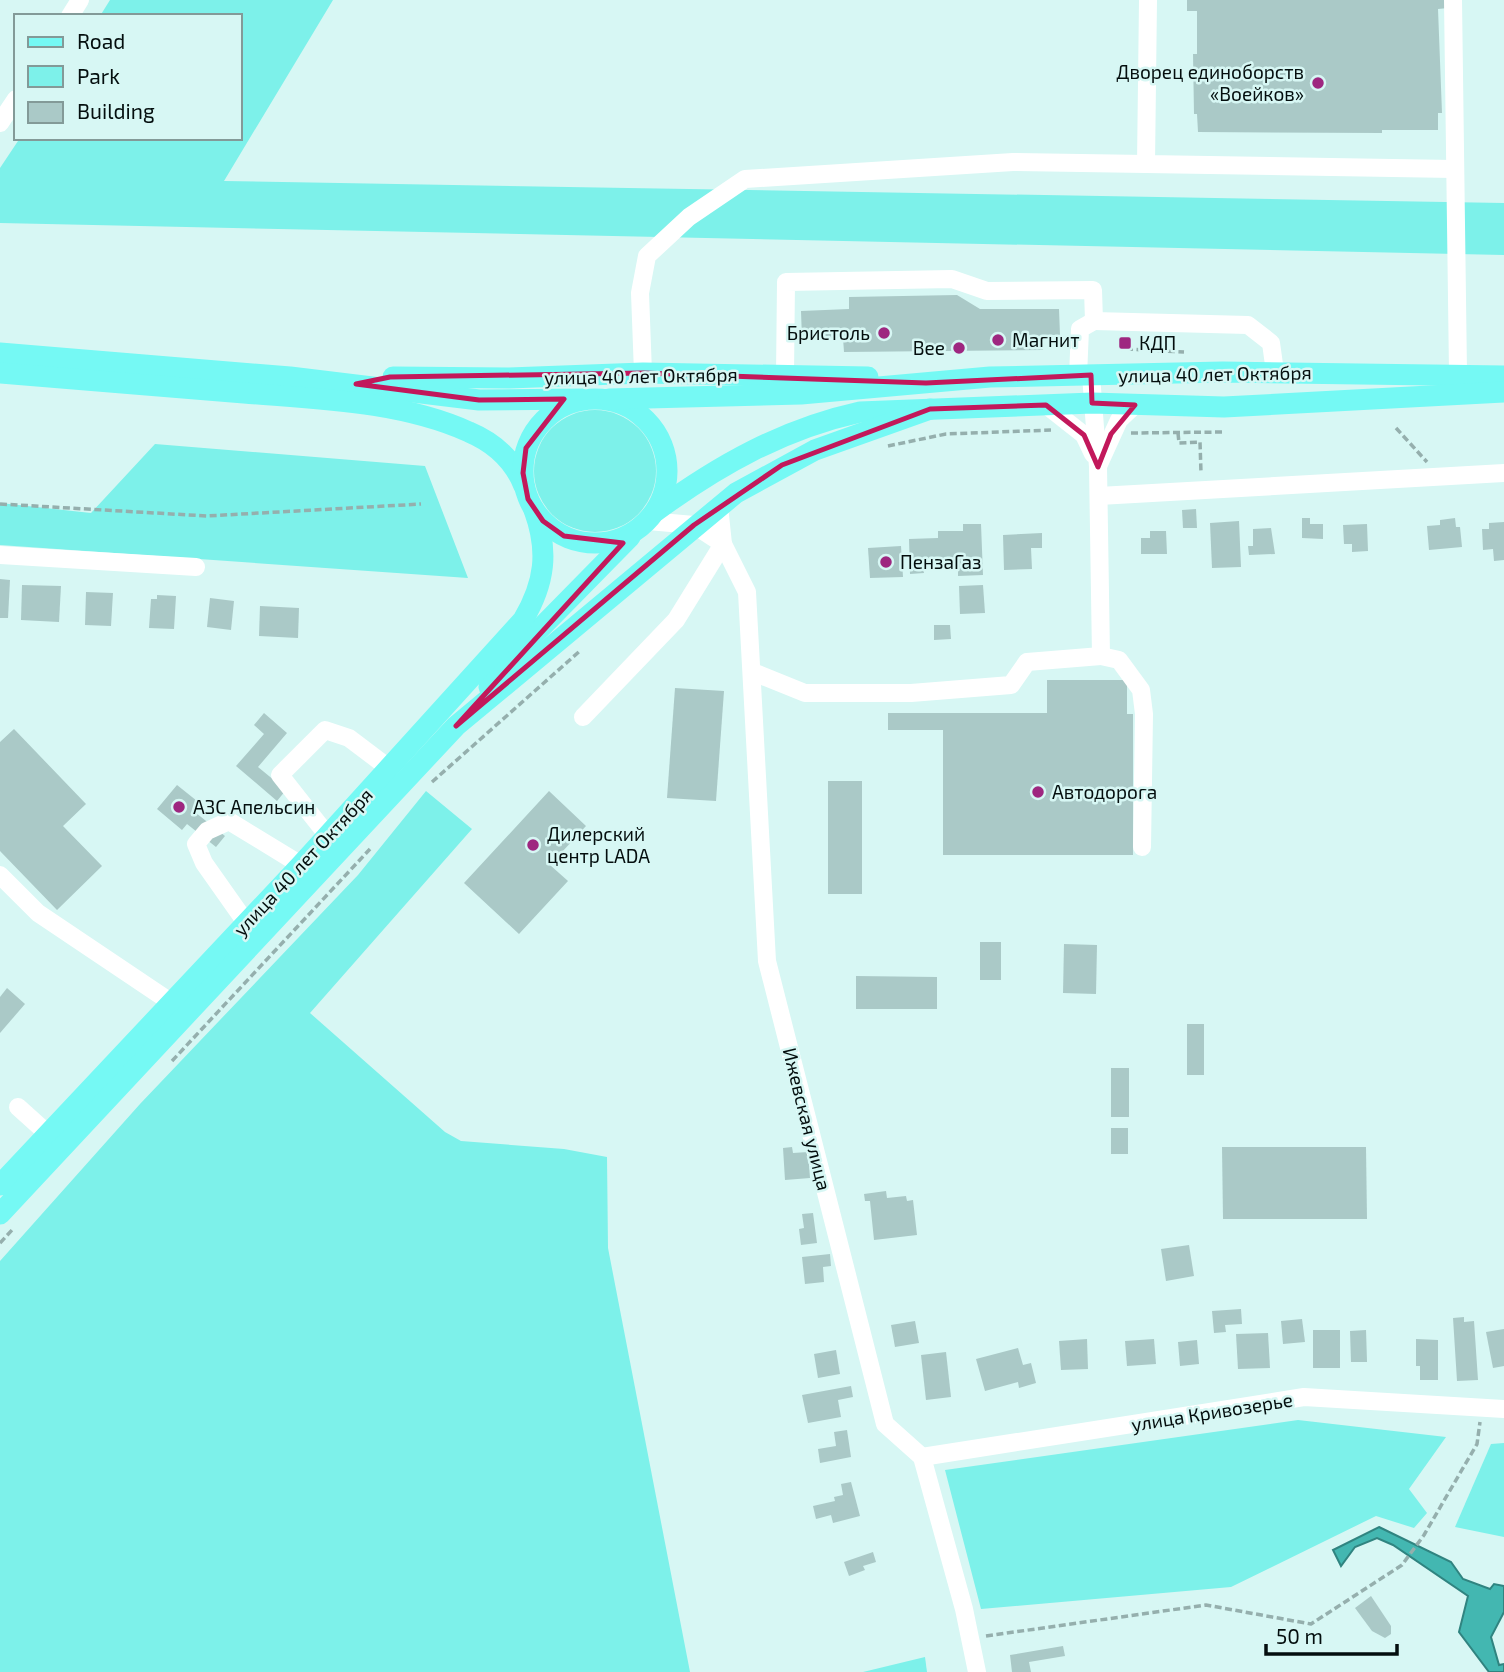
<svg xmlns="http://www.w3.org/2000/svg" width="1504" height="1672" viewBox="0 0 1504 1672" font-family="'Exo 2',sans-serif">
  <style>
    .green { fill: #7df1ea }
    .water { fill: #43b7b1; stroke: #308480; stroke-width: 2 }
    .building { fill: #aac9c7 }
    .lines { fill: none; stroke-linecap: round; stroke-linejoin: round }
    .path { stroke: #95afad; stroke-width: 3.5; stroke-dasharray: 7 3.5; stroke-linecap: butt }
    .minor { stroke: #fff; stroke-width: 18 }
    .major { stroke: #75f9f4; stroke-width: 21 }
    .marked { fill: none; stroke: #c2185b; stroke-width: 5; stroke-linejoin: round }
    .poi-dot { fill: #9e2780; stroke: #d7f7f4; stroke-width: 2.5 }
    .labels { text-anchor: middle; stroke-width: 5; stroke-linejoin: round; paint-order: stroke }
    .poi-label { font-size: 19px; fill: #040e0e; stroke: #d7f7f4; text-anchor: start }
    .street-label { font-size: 19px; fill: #040e0e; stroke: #d7f7f4 }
  </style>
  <rect width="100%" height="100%" fill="#d7f7f4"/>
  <g class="green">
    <path d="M110 0H333L224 181 1504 203V255L0 223V168L20 138H240V16H100Z"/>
    <circle cx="595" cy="471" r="61"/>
    <path d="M155 444 425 466 468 578 0 545V503L91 513Z"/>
    <path d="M426 791 472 829 310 1013 445 1132 461 1141 564 1149 607 1157 608 1248 690 1672H0V1261L140 1104 358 875Z"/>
    <path d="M1298 1420 1446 1437 1409 1489 1427 1513 1414 1528 1376 1516 1231 1587 981 1609 945 1470Z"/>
    <path d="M1504 1443V1537L1455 1527 1491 1444Z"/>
    <path d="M925 1657 927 1672H863Z"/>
  </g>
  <path class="water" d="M1379 1527 1451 1562 1463 1579 1490 1589 1494 1584 1504 1586V1612L1491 1637 1499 1665 1504 1664V1672H1489L1459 1632 1468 1596 1393 1545 1377 1538 1355 1547 1341 1566 1333 1550Z"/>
  <g class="building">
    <path d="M1187 0H1448V8L1438 9 1442 113H1438V130H1382V133L1198 132 1197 114H1194L1193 54H1197V11H1187Z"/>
    <path d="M957 295 980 309H1059L1060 335H1043V350L844 352 843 338 802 339 801 311 849 309V297Z"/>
    <path d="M1196 509 1197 528H1183L1182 510Z"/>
    <path d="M1302 518H1310V524H1323V539L1302 538Z"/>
    <path d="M1455 518 1456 527H1460L1462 547 1429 550 1427 526 1440 525V520Z"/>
    <path d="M1239 521 1241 567 1212 568 1210 523Z"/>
    <path d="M1504 522V560L1494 561 1493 549 1483 550 1482 529H1489V523Z"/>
    <path d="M963 524H981L983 575 958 576V565L923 566 924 573 910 574 909 539 938 538V531H963Z"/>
    <path d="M1367 524 1368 551 1352 552V544H1344L1343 525Z"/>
    <path d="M1271 528 1275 554 1249 555 1248 546H1253V529Z"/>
    <path d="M1150 531H1166L1167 554H1141V538H1150Z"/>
    <path d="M1042 533V548H1031L1032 569 1004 570 1003 535Z"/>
    <path d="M901 546 903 577 870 578 868 548Z"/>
    <path d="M0 579 10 580 8 618H0Z"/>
    <path d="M22 585 61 586 59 622 21 620Z"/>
    <path d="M983 585 985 613 960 614 959 586Z"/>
    <path d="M86 592 113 593 111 626 85 625Z"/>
    <path d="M157 595 176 596 174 629 149 628 151 599H157Z"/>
    <path d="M210 598 234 601 231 630 207 627Z"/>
    <path d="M260 606 299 608 298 638 259 636Z"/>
    <path d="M934 625H950L951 639 934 640Z"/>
    <path d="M1047 680H1127V714H1133V855H943V730H888V713H1047Z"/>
    <path d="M675 688 724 691 716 801 667 798Z"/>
    <path d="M264 713 287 733 258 767 286 790 277 801 236 766 264 734 254 725Z"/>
    <path d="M14 729 86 804 63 826 102 866 57 910 0 851V742Z"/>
    <rect x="828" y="781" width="34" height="113"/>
    <path d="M177 785 202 805 196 813 225 836 216 847 187 824 182 830 157 809Z"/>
    <path d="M549 791 586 826 550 865 568 881 519 934 464 883Z"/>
    <rect x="980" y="942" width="21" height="38"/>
    <path d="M1064 944 1097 945 1096 994 1063 993Z"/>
    <path d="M856 976 937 977V1009H856Z"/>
    <path d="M7 988 25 1004 0 1033V997Z"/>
    <rect x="1187" y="1024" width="17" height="51"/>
    <rect x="1111" y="1068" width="18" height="49"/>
    <rect x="1111" y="1128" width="17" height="26"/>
    <path d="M792 1147 793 1153 808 1152 810 1178 785 1180 783 1148Z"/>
    <path d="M1222 1147H1366L1367 1219H1223Z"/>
    <path d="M886 1191 887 1198 906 1196 907 1201 913 1200 917 1235 874 1240 870 1201H865L864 1194Z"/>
    <path d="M813 1213 817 1243 801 1245 799 1229 804 1228 802 1214Z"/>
    <path d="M1189 1245 1194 1276 1166 1281 1161 1249Z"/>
    <path d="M830 1254 831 1266 823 1267 824 1282 805 1284 802 1257Z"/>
    <path d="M1241 1309 1242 1324 1225 1325 1226 1332 1214 1333 1212 1311Z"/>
    <path d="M1464 1317V1322L1474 1321 1478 1380 1457 1381 1453 1318Z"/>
    <path d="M1302 1319 1305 1342 1283 1344 1281 1321Z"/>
    <path d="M915 1321 919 1343 895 1347 891 1325Z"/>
    <path d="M1504 1329V1366L1493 1368 1486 1332Z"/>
    <rect x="1313" y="1330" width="27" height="38"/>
    <path d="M1366 1330 1367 1362H1351L1350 1331Z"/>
    <path d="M1268 1333 1270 1368 1238 1369 1236 1334Z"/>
    <path d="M1087 1339 1088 1369 1061 1370 1059 1341Z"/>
    <path d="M1154 1339 1156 1364 1127 1366 1125 1341Z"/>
    <path d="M1416 1339 1438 1340V1380H1420V1366H1416Z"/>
    <path d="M1197 1340 1199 1364 1180 1366 1178 1342Z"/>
    <path d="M1018 1348 1023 1365 1031 1363 1036 1383 1019 1388 1018 1382 985 1391 976 1359Z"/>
    <path d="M836 1350 840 1374 818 1378 814 1354Z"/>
    <path d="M946 1352 951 1397 926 1400 921 1355Z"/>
    <path d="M851 1386 853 1397 838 1400 841 1417 808 1423 802 1395Z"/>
    <path d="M847 1430 851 1457 820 1463 818 1449 836 1446 834 1432Z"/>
    <path d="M851 1482 860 1516 833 1523 831 1515 816 1519 813 1506 835 1501 834 1497 843 1495 841 1484Z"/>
    <path d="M873 1552 876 1562 863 1566 865 1570 849 1576 844 1562Z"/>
    <path d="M1371 1596 1391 1626V1634L1385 1638 1372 1631 1355 1608Z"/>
    <path d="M1063 1646 1065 1656 1029 1662 1031 1672H1012L1010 1655Z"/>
  </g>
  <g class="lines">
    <g class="path">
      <path d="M1126 349 1184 352"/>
      <path d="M1396 428 1427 462"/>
      <path d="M1131 433 1224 432"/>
      <path d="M1178 433 1179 443 1200 442 1201 473"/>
      <path d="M888 446 946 434 1051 430"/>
      <path d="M0 504 207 516 421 504"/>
      <path d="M432 782 581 650"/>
      <path d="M172 1061 370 849"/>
      <path d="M0 1243 13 1229"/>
      <path d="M986 1636 1206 1605 1311 1624 1402 1565 1424 1535 1477 1444 1480 1422"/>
    </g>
    <g class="minor">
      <path d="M1148 0 1146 164 1454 169"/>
      <path d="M1453 0 1458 373"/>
      <path d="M70 16 80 0"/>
      <path d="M0 123 16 99"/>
      <path d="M643 373 640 293 647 256 689 217 745 179 1013 162 1146 164"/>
      <path d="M785 375 786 282 952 279 987 291 1093 290 1094 321 1248 325 1271 343 1275 372"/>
      <path d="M1078 376 1080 329 1094 321"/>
      <path d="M1046 405 1084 435 1093 454"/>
      <path d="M1099 464 1119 420 1135 405"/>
      <path d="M1099 496 1504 473"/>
      <path d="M719 506 723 544 747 592 767 961 885 1424 922 1457 964 1609 977 1672"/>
      <path d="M648 521 694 525 723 544"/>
      <path d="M0 555 196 567"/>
      <path d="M1101 656 1119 660 1141 690 1144 714 1142 847"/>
      <path d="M753 672 805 693H911L1011 685 1027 662 1101 656 1098 467 1091 375"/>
      <path d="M583 717 676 620 723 544"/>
      <path d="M328 836 280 775 325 730 349 738 390 769"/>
      <path d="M0 875 38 913 172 1003"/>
      <path d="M247 924 204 863 196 844 207 831 229 821 301 865"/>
      <path d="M18 1107 48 1134"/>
      <path d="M922 1457 1304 1397 1504 1409"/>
    </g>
    <g class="major">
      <path d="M0 353 290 377 479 400 583 399"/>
      <path d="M0 373C81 380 163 386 244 393 317 399 401 401 469 432 495 443 514 461 524 486"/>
      <path d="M393 377 509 378 643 373 868 377"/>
      <circle cx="595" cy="471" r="72"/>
      <path d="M609 399 801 394 990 377 1223 372 1504 376"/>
      <path d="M656 511C719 465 783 429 860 412L1092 403 1224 407 1504 392"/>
      <path d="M489 687 518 651 630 537"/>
      <path d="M0 1185 301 865 523 620C545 583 549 551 534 510"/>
      <path d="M0 1214 456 726 736 493 815 450 930 409"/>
    </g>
  </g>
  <path class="marked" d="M643 373 926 383 1091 375 1092 403 1135 405 1111 434 1098 467 1084 435 1046 405 930 409 782 465 694 525 456 726 623 543 564 536 543 521 528 499 523 473 526 448 564 399 479 400 356 384 390 377Z"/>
  <g class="poi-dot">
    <circle cx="1318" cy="83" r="7"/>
    <circle cx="884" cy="333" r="7"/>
    <circle cx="998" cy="340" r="7"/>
    <rect x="1118" y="336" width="14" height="14" rx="3.5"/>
    <circle cx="959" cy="348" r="7"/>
    <circle cx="886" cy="562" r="7"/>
    <circle cx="1038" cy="792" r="7"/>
    <circle cx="179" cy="807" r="7"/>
    <circle cx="533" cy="845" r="7"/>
  </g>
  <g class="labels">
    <g class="poi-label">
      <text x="1304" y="79" text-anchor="end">Дворец единоборств<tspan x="1304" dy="22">«Воейков»</tspan></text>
      <text x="870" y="340" text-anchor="end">Бристоль</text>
      <text x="1012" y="347">Магнит</text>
      <text x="1139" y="350">КДП</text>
      <text x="945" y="355" text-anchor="end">Bee</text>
      <text x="900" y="569">ПензаГаз</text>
      <text x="1052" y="799">Автодорога</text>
      <text x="193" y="814">АЗС Апельсин</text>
      <text x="547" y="841">Дилерский<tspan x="547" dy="22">центр LADA</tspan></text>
    </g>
    <g class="street-label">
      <text transform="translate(1215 374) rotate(-1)" y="7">улица 40 лет Октября</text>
      <text transform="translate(641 376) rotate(-1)" y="7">улица 40 лет Октября</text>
      <text transform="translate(303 862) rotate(-47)" y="7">улица 40 лет Октября</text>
      <text transform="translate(807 1119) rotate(76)" y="7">Ижевская улица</text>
      <text transform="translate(1212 1412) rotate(-9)" y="7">улица Кривозерье</text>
    </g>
  </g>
  <rect x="14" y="14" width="228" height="126" fill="#d7f7f4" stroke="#839a98" stroke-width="2"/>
  <rect x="28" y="37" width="35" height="10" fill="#75f9f4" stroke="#839a98" stroke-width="2"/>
  <text x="77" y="49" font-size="21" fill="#040e0e">Road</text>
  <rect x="28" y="66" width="35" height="21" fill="#7df1ea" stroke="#839a98" stroke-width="2"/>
  <text x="77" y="84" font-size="21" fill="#040e0e">Park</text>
  <rect x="28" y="102" width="35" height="21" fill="#aac9c7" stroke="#839a98" stroke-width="2"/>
  <text x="77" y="119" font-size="21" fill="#040e0e">Building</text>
  <path d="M1266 1644v10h131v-10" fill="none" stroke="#040e0e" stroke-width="3.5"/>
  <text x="1276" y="1644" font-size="21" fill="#040e0e" stroke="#d7f7f4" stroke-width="5" paint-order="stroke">50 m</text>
</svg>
